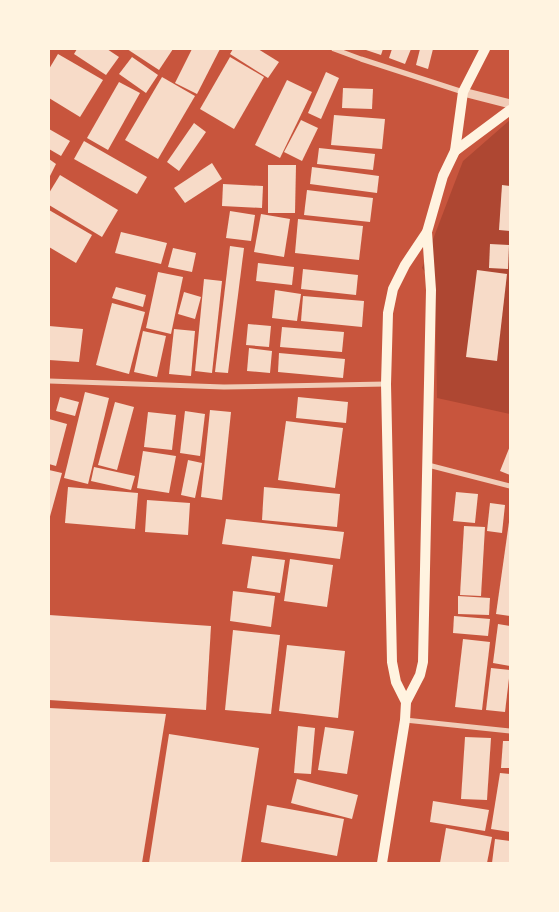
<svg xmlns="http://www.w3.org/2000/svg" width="559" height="912" viewBox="0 0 559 912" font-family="'Golos Text',sans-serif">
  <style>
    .green { fill: #ae4732 }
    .building { fill: #f7dbc8 }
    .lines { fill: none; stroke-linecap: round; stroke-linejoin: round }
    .minor { stroke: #f1ccb7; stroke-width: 5 }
    .tertiary { stroke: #f1ccb7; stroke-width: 9 }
    .secondary { stroke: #fff3e0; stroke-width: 10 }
  </style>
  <rect width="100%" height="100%" fill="#c8553d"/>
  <path class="green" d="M510 120V414L437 398 435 285 422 268 463 161Z"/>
  <g class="building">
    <path d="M77 49H107L119 57 106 75 74 54Z"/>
    <path d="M127 49H173L159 70Z"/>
    <path d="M192 49H220L197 94 175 83Z"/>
    <path d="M233 49H258L279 62 268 78 230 54Z"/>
    <path d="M363 49H383L381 55Z"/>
    <path d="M392 49H411L405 64 389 58Z"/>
    <path d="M420 49H433L428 69 416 65Z"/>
    <path d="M58 54 103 80 80 117 49 98V69Z"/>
    <path d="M132 57 158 75 146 93 119 74Z"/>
    <path d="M230 57 264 77 234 129 200 109Z"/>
    <path d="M326 72 339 78 321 119 308 113Z"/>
    <path d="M162 77 195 96 158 159 125 140Z"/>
    <path d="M287 80 312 92 280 158 255 145Z"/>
    <path d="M119 82 140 93 108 150 87 138Z"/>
    <path d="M343 88 373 89 372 109 342 108Z"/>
    <path d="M334 115 385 119 382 149 331 145Z"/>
    <path d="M301 120 318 128 302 161 284 152Z"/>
    <path d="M194 123 206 132 179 171 167 162Z"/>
    <path d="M49 129 70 141 61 156 49 149Z"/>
    <path d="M84 141 147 177 137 194 74 159Z"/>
    <path d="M319 148 375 154 373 170 317 164Z"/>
    <path d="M49 159 56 164 49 178Z"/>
    <path d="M212 163 222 179 185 203 174 188Z"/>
    <path d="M268 165H296L295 213H268Z"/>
    <path d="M312 167 379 176 377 193 310 184Z"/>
    <path d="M60 175 118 210 102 237 49 205V193Z"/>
    <path d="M223 184 263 186 262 208 222 206Z"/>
    <path d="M502 185 510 186V231L499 230Z"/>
    <path d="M307 190 373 198 370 222 304 215Z"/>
    <path d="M49 210 92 235 76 263 49 247Z"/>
    <path d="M230 211 255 215 251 241 226 238Z"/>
    <path d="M261 214 290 219 284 257 254 252Z"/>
    <path d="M298 219 363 226 359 260 295 253Z"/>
    <path d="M121 232 167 243 161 264 115 253Z"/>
    <path d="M490 244 509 245 508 269 489 268Z"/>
    <path d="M230 246 244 248 228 373 215 372Z"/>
    <path d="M173 248 196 253 192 272 168 267Z"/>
    <path d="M258 263 294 267 292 285 256 281Z"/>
    <path d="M303 269 358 275 356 295 301 289Z"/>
    <path d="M477 270 507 274 497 361 466 357Z"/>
    <path d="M158 272 183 277 171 334 146 328Z"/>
    <path d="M204 279 222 281 212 373 195 371Z"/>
    <path d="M116 287 146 295 143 307 112 298Z"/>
    <path d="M275 290 301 294 297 321 272 318Z"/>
    <path d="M184 292 201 297 195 319 178 314Z"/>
    <path d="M303 296 364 301 362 327 301 321Z"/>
    <path d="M112 303 145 312 129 374 96 365Z"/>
    <path d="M248 324 271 326 269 347 246 345Z"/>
    <path d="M49 326 83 329 79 362 49 360Z"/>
    <path d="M282 327 344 332 342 352 280 347Z"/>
    <path d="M174 329 195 331 191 376 169 374Z"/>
    <path d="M143 331 166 336 157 377 134 372Z"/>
    <path d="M249 348 272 351 270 373 247 371Z"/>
    <path d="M279 353 345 359 343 378 278 372Z"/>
    <path d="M85 392 109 398 88 484 64 478Z"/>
    <path d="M60 397 79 402 75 416 56 411Z"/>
    <path d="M298 397 348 402 346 423 296 418Z"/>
    <path d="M115 402 134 407 117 470 98 465Z"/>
    <path d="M210 410 231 412 222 500 201 497Z"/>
    <path d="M185 411 205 414 200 456 180 453Z"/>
    <path d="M148 412 176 415 172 450 144 447Z"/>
    <path d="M49 419 67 424 56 466 49 464Z"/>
    <path d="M286 421 343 428 335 488 278 480Z"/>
    <path d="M510 446V475L500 471Z"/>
    <path d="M143 451 176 456 169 493 137 488Z"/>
    <path d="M188 460 202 463 195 498 181 495Z"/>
    <path d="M94 467 135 476 131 490 91 481Z"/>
    <path d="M49 470 62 473 49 520Z"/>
    <path d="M68 487 138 493 135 529 65 523Z"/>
    <path d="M264 487 340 494 337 527 262 520Z"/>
    <path d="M456 492 478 494 475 523 453 521Z"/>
    <path d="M147 500 190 503 188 535 145 532Z"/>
    <path d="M490 503 505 505 502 533 487 531Z"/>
    <path d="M226 519 344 532 340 559 222 544Z"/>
    <path d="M509 522H510V616L496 614Z"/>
    <path d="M464 526 485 527 481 596 460 595Z"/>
    <path d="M252 556 285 560 280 593 247 588Z"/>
    <path d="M290 559 333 565 327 607 284 601Z"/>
    <path d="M233 591 275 596 271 627 230 621Z"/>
    <path d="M458 596 490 598 489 615 458 614Z"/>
    <path d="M49 615 211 626 206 710 49 700Z"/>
    <path d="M454 616 490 619 488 636 453 633Z"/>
    <path d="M498 624 510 626V666L493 663Z"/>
    <path d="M233 630 280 635 271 714 225 710Z"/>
    <path d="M463 639 490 642 482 710 455 707Z"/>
    <path d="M287 645 345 651 338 718 279 711Z"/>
    <path d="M491 668 510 670 505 712 486 710Z"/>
    <path d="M49 708 166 714 142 863H49Z"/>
    <path d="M298 726 315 728 311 774 294 773Z"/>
    <path d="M325 727 354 731 347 774 318 770Z"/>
    <path d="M169 734 259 748 241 863H149Z"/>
    <path d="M465 737 491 738 487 800 461 799Z"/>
    <path d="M503 741H510V768H501Z"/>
    <path d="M500 773 510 774V832L491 829Z"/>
    <path d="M297 779 358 795 352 819 291 803Z"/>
    <path d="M433 801 489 810 485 831 430 822Z"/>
    <path d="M267 805 344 819 337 856 261 842Z"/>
    <path d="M446 828 492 837 487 863H440Z"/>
    <path d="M495 839 510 841V863H492Z"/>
  </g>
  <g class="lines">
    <g class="minor">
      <path d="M334 49 361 59 463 92"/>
      <path d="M49 381 224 387 386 384"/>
      <path d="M428 465 510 486"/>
      <path d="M405 720 510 731"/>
    </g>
    <path class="tertiary" d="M463 92 510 104"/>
    <g class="secondary">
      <path d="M455 151 510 110"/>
      <path d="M406 702 420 675 423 662 431 290 427 232"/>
      <path d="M382 863 405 720 406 702 396 682 392 662 386 384 388 313 393 289 405 265 427 232 443 176 455 151 463 92 485 49"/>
    </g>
  </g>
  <rect width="559" height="912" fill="none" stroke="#fff3e0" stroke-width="100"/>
</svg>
